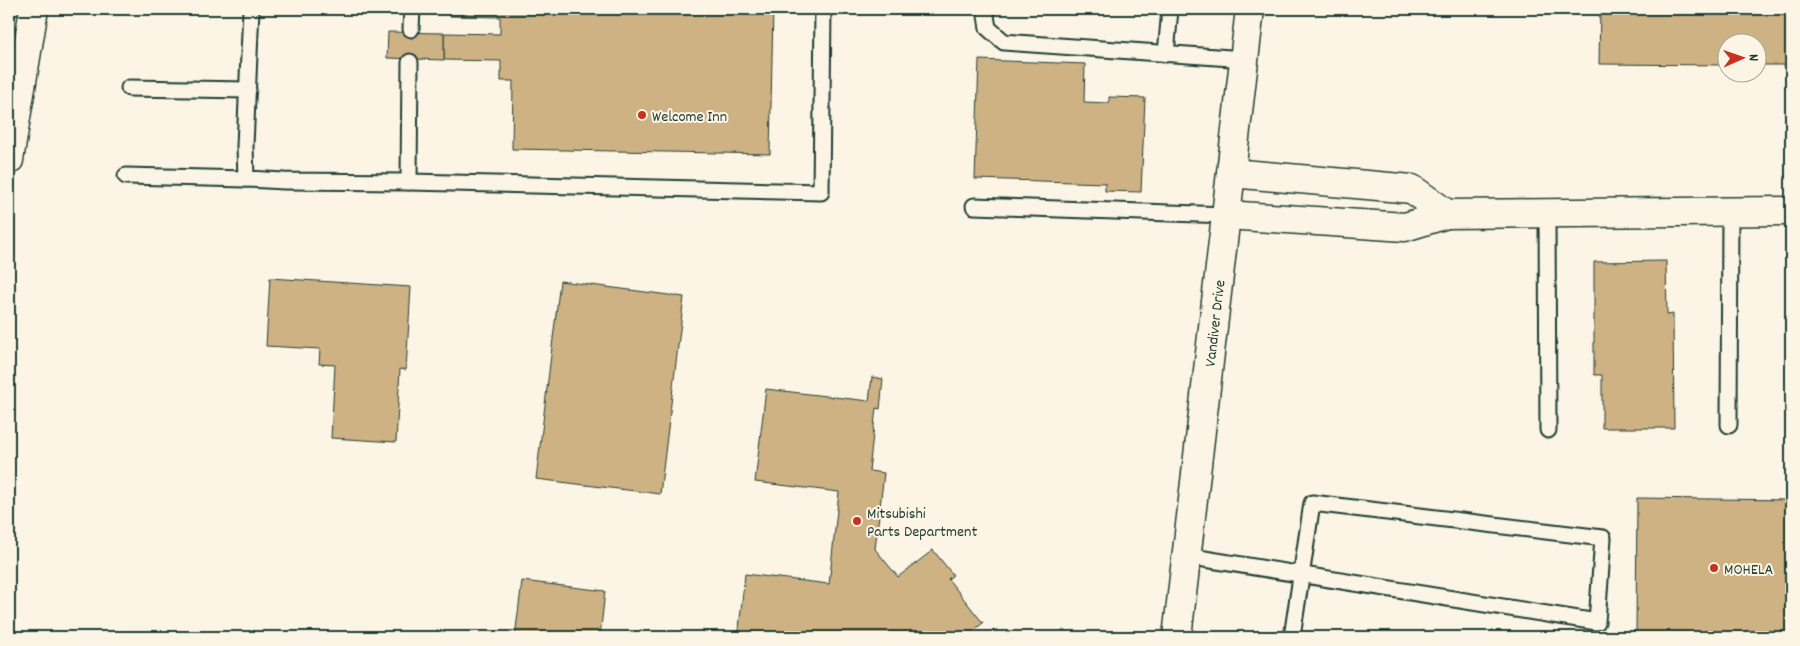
<svg xmlns="http://www.w3.org/2000/svg" width="1800" height="646" viewBox="0 0 1800 646" font-family="Dekko,sans-serif">
  <style>
    .building { fill: #ceb283; stroke: #1f3d34 }
    .lines { fill: none; stroke-linecap: round; stroke-linejoin: round }
    .lane-casing { stroke: #1f3d34; stroke-width: 19 }
    .street-casing { stroke: #1f3d34; stroke-width: 31 }
    .secondary-casing { stroke: #1f3d34; stroke-width: 31 }
    .highway-casing { stroke: #1f3d34; stroke-width: 31 }
    .lane { stroke: #fcf5e5; stroke-width: 15 }
    .street { stroke: #fcf5e5; stroke-width: 28 }
    .secondary { stroke: #fcf5e5; stroke-width: 28 }
    .highway { stroke: #fcf5e5; stroke-width: 28 }
    .poi-dot { fill: #c8321e; stroke: #fcf5e5; stroke-width: 2 }
    .labels { text-anchor: middle; stroke-width: 4; stroke-linejoin: round; paint-order: stroke }
    .poi-label { font-size: 16px; fill: #1f3d34; stroke: #fcf5e5; text-anchor: start }
    .street-label { font-size: 16px; fill: #1f3d34; stroke: #fcf5e5 }
  </style>
  <rect width="100%" height="100%" fill="#fcf5e5"/>
  <filter id="ink" filterUnits="userSpaceOnUse"><feTurbulence type="fractalNoise" baseFrequency=".02" numOctaves="2"/><feDisplacementMap in="SourceGraphic" scale="10" xChannelSelector="R" yChannelSelector="G"/><feConvolveMatrix kernelMatrix="1 2 1 2 8 2 1 2 1" color-interpolation-filters="sRGB"/></filter>
  <g filter="url(#ink)">
    <g class="building">
      <path d="M450 9H773L770 154 512 149 513 81H501V61L444 60V33L500 34V17L450 16Z"/>
      <path d="M1600 9H1791V65H1758V42H1728V65L1599 64Z"/>
      <path d="M388 32 444 33V60L387 58Z"/>
      <path d="M979 60 1085 64 1084 102 1109 103V97L1145 98 1141 192 1105 191V183L975 179Z"/>
      <path d="M1666 261 1667 315 1673 314 1674 428H1602V375H1594V262Z"/>
      <path d="M270 278 411 287 406 370 400 369 396 442 331 438 335 365 319 364 320 349 266 346Z"/>
      <path d="M560 281 684 297 660 494 536 479Z"/>
      <path d="M872 377 883 379 880 409 876 408 869 471 884 473 875 549 898 577 933 550 953 575 948 579 983 623 965 637H738L745 574 829 584 839 492 755 482 766 389 869 401Z"/>
      <path d="M1637 498 1791 500V637H1636Z"/>
      <path d="M522 581 605 591 600 637H515Z"/>
    </g>
    <g class="lines">
      <g class="lane-casing">
        <g id="lane">
          <path d="M251 9 245 146 246 179 284 181 409 182 821 192 823 9"/>
          <path d="M985 9 988 28 1004 42 1245 59"/>
          <path d="M411 29 412 9"/>
          <path d="M1166 54 1170 9"/>
          <path d="M129 88 248 90"/>
          <path d="M126 176 246 179"/>
          <path d="M409 182 410 62"/>
          <path d="M974 206 1226 215"/>
          <path d="M1547 213 1548 430"/>
          <path d="M1729 425 1730 212"/>
          <path d="M1186 556 1597 622 1603 538 1312 503 1292 637"/>
        </g>
      </g>
      <g class="street-casing">
        <g id="street">
          <path d="M1231 173 1412 189 1447 214"/>
          <path d="M1226 215 1405 227 1447 214 1791 211"/>
        </g>
      </g>
      <g class="secondary-casing">
        <g id="secondary">
          <path id="s1" d="M1177 637 1250 9"/>
        </g>
      </g>
      <g class="highway-casing">
        <path id="highway" d="M9 160 34 9"/>
      </g>
      <use href="#lane" class="lane"/>
      <use href="#street" class="street"/>
      <use href="#secondary" class="secondary"/>
      <use href="#highway" class="highway"/>
    </g>
  </g>
  <g class="poi-dot">
    <circle cx="642" cy="115" r="5"/>
    <circle cx="857" cy="521" r="5"/>
    <circle cx="1714" cy="568" r="5"/>
  </g>
  <g class="labels">
    <g class="poi-label">
      <text x="652" y="121">Welcome Inn</text>
      <text x="867" y="518">Mitsubishi<tspan x="867" dy="18">Parts Department</tspan></text>
      <text x="1724" y="574">MOHELA</text>
    </g>
    <g class="street-label">
      <text dy="6" stroke="none"><textPath href="#s1" startOffset="316">Vandiver Drive</textPath></text>
    </g>
  </g>
  <rect width="1800" height="646" fill="none" stroke="#fcf5e5" stroke-width="30"/>
  <rect x="15" y="15" width="1770" height="616" fill="none" stroke="#1f3d34" stroke-width="2" filter="url(#ink)"/>
  <g transform="translate(1742 58) rotate(88)"><circle r="24" fill="#fcf5e5" stroke="#a4ab9e"/>
  <path d="M0-4L9 19L0 12L-9 19Z" fill="#c8321e"/>
  <text y="-8" font-size="14" font-weight="bold" text-anchor="middle" fill="#1f3d34">N</text>
  </g>
</svg>
